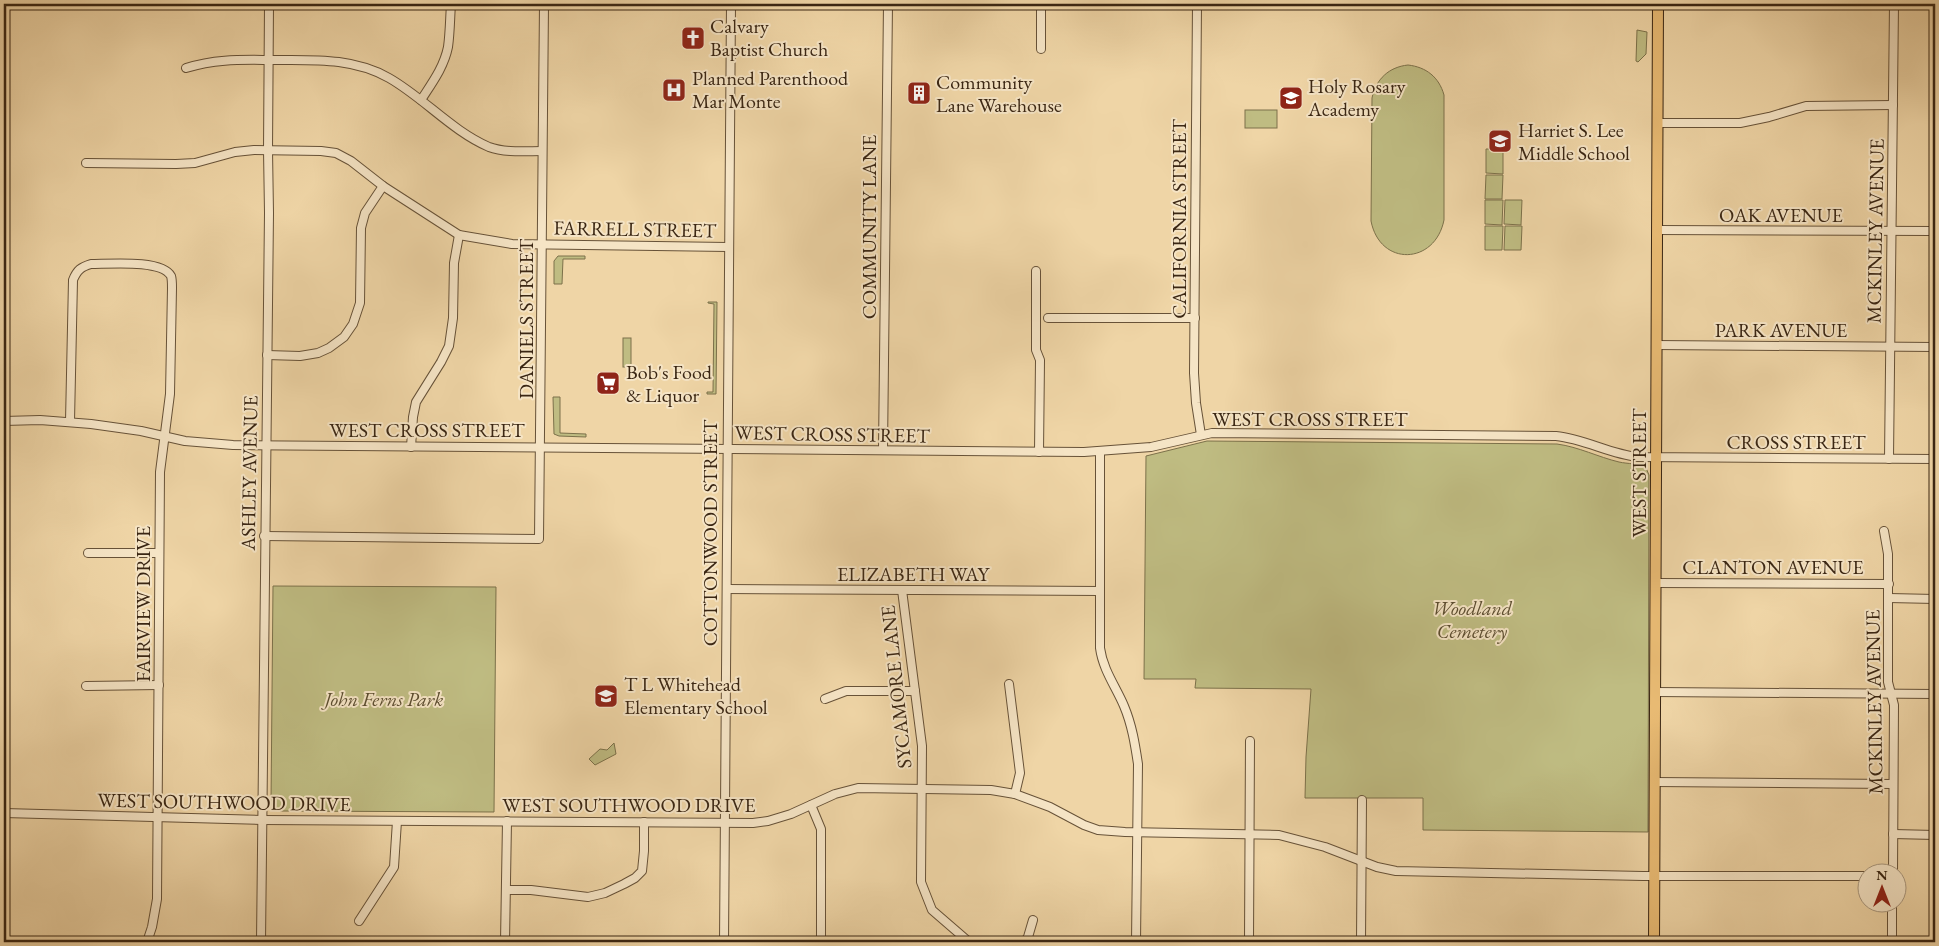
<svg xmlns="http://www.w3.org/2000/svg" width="1939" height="946" viewBox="0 0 1939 946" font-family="'EB Garamond',serif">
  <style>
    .green { fill: #bfbc82; stroke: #7c714a }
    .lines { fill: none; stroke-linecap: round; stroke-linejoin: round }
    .minor-casing { stroke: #675238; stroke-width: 10 }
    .major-casing { stroke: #3a2613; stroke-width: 12 }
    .minor { stroke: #f5e4c5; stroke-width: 8 }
    .major { stroke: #e8ba73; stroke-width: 10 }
    .labels { text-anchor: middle; stroke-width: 4; stroke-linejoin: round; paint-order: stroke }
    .poi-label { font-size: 20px; fill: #3a2613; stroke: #f5e4c5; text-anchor: start }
    .street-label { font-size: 20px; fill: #3a2613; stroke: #f5e4c5 }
    .park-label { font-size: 20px; font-style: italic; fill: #5b4c2f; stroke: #f5e4c5 }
  </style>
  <rect width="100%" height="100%" fill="#efd5a6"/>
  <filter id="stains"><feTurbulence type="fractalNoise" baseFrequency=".004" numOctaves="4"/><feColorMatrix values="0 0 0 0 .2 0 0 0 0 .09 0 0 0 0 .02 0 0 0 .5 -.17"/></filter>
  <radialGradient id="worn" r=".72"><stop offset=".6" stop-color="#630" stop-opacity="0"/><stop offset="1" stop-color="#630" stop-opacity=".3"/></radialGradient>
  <g class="green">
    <path d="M1637 30 1647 32 1646 54 1638 62 1636 61Z"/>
    <path d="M1408 65C1426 67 1439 77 1444 95V220C1435 265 1380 267 1371 221L1372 98C1376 79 1389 67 1408 65Z"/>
    <rect x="1245" y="110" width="32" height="18"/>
    <path d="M1486 149H1503V174L1486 173Z"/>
    <path d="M1486 175H1503L1502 199H1485Z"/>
    <path d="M1485 200H1503L1502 225 1485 224Z"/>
    <path d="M1505 200H1522L1521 225 1504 224Z"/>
    <path d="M1485 226H1503L1502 250H1485Z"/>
    <path d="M1505 226H1522L1521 250H1504Z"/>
    <path d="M558 256H585V259H563L562 284H554V261Z"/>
    <path d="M708 302H717L716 394H707V392H713L714 304 708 303Z"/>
    <rect x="623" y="338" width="8" height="29"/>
    <path d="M553 397H560V433L586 434V437L559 436 554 434Z"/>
    <path d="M1207 441 1557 444C1579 447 1598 457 1619 462 1628 464 1638 463 1646 468L1649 475 1648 832 1423 830V798H1305L1306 757 1311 689 1195 688 1196 679H1144L1146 456Z"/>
    <path d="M273 586 496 587 494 812 280 811 274 809 271 803Z"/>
    <path d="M614 743 616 754 595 765 589 759 600 749 607 750Z"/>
  </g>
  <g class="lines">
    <g class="minor-casing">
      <g id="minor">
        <path d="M1197 4 1194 373 1196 403 1201 435"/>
        <path d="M1041 49V4"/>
        <path d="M186 68C218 58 244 60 277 60 315 60 354 58 389 78 424 98 452 131 489 147 505 153 526 151 542 151"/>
        <path d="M421 100C432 83 444 67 448 47 450 33 450 18 451 4"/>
        <path d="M1658 123H1740L1769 117 1806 106 1893 105"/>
        <path d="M86 163 176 164 195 163 235 152 254 150 321 151 336 153 351 161 383 186 459 235 512 244 728 247"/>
        <path d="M1657 230 1935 231"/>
        <path d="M1036 271V350L1040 360 1039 452"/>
        <path d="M1048 318H1195"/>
        <path d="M1656 345 1935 347"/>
        <path d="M267 355 300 356 318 353 329 348 344 337 353 324 360 303 361 228 365 213 383 186"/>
        <path d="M4 421 40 420 91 424 141 431 185 441 233 445 1084 452 1151 447 1212 433 1556 436C1585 439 1610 454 1638 457L1935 459"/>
        <path d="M70 421 73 280C77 270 81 267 91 264 108 264 162 259 171 276 172 279 172 285 172 288L170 394 160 472 157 899 152 927 147 942"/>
        <path d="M411 447 413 417 416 402 441 362 449 346 453 318 454 263 459 235"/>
        <path d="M883 450 888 4"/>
        <path d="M1100 452V648C1103 670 1116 687 1124 706 1132 725 1135 744 1138 764L1136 942"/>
        <path d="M1889 459 1894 4"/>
        <path d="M1884 531 1888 554V682L1894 705 1893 874"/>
        <path d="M264 536 539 539 544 4"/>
        <path d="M88 553H158"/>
        <path d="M1657 583 1889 584"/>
        <path d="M727 589 1100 591"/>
        <path d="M902 590 922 746 921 882 932 910 969 942"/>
        <path d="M1889 598 1935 599"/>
        <path d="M1009 684 1020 773 1015 794"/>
        <path d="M86 686 159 685"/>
        <path d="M1656 692 1935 694"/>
        <path d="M825 699 846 691H915"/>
        <path d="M1655 782 1893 784"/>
        <path d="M811 805 821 829V942"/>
        <path d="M4 813 262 820 753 823 768 821 791 814 835 794 858 788 991 790 1015 794 1050 807 1084 825 1098 830 1125 832 1279 835 1325 847 1377 867 1396 871 1643 876H1866"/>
        <path d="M1893 834 1935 835"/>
        <path d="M506 890H531L588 897 605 893 624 884 635 878 642 871 644 851V822"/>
        <path d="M359 921 394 867 397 821"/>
        <path d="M261 942 269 213 268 150 269 4"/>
        <path d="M505 942 507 821"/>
        <path d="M724 942 731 4"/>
        <path d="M1024 942 1028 937 1033 920"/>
        <path d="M1249 942 1250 741"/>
        <path d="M1361 942 1362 800"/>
        <path d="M1892 942V904"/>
      </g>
    </g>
    <g class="major-casing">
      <path id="major" d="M1654 942 1658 4"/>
    </g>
    <use href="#minor" class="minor"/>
    <use href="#major" class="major"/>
  </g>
  <defs>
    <g id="church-square" transform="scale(1.25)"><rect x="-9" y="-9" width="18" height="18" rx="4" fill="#8f2418" stroke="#f5e4c5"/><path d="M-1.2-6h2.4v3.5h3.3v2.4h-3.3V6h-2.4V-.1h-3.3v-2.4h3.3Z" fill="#fff"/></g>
    <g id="hospital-square" transform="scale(1.25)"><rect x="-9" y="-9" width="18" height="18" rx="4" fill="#8f2418" stroke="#f5e4c5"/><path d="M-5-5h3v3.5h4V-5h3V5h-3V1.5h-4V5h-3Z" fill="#fff"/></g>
    <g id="building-square" transform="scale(1.25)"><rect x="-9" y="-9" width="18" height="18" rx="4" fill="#8f2418" stroke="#f5e4c5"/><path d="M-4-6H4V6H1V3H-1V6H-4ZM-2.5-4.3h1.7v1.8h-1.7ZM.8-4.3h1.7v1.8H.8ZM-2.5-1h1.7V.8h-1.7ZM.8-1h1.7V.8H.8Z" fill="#fff"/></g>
    <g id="school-square" transform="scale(1.25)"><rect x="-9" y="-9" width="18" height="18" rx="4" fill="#8f2418" stroke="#f5e4c5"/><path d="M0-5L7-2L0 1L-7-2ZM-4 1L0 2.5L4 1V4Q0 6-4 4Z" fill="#fff"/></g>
    <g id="supermarket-square" transform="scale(1.25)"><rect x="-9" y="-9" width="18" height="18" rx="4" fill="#8f2418" stroke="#f5e4c5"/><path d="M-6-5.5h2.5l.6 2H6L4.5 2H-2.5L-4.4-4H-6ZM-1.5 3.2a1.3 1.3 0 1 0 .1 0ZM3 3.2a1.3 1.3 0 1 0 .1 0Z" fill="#fff"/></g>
  </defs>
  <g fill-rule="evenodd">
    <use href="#church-square" x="693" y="38"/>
    <use href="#hospital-square" x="674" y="90"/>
    <use href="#building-square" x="919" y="93"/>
    <use href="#school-square" x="1291" y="98"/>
    <use href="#school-square" x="1500" y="141"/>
    <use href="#supermarket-square" x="608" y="383"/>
    <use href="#school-square" x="606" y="696"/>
  </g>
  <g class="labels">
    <g class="poi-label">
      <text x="710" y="33">Calvary<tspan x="710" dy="23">Baptist Church</tspan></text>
      <text x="692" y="85">Planned Parenthood<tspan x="692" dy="23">Mar Monte</tspan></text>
      <text x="936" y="89">Community<tspan x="936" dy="23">Lane Warehouse</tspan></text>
      <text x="1308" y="93">Holy Rosary<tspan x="1308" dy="23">Academy</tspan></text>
      <text x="1518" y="137">Harriet S. Lee<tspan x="1518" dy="23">Middle School</tspan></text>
      <text x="626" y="379">Bob's Food<tspan x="626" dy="23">&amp; Liquor</tspan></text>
      <text x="624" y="691">T L Whitehead<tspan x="624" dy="23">Elementary School</tspan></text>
    </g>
    <g class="street-label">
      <text x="1781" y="222">OAK AVENUE</text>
      <text transform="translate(1179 219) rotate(-90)" y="7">CALIFORNIA STREET</text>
      <text transform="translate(869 227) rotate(-90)" y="7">COMMUNITY LANE</text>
      <text transform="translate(635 229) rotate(1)" y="7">FARRELL STREET</text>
      <text transform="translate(1875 231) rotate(-89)" y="7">MCKINLEY AVENUE</text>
      <text transform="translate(526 319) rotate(-90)" y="7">DANIELS STREET</text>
      <text x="1781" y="337">PARK AVENUE</text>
      <text x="1310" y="426">WEST CROSS STREET</text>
      <text x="427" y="437">WEST CROSS STREET</text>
      <text transform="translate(832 434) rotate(1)" y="7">WEST CROSS STREET</text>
      <text x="1796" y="449">CROSS STREET</text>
      <text transform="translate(249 473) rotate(-89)" y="7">ASHLEY AVENUE</text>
      <text transform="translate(1639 473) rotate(-90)" y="7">WEST STREET</text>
      <text transform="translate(710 533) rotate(-90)" y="7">COTTONWOOD STREET</text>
      <text x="1773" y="574">CLANTON AVENUE</text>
      <text x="913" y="581">ELIZABETH WAY</text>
      <text transform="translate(143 604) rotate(-90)" y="7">FAIRVIEW DRIVE</text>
      <text transform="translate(896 687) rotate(-96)" y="7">SYCAMORE LANE</text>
      <text transform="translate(1874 702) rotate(-91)" y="7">MCKINLEY AVENUE</text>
      <text transform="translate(224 802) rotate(1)" y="7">WEST SOUTHWOOD DRIVE</text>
      <text x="629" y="812">WEST SOUTHWOOD DRIVE</text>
    </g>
    <g class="park-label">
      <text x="1472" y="615">Woodland<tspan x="1472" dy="23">Cemetery</tspan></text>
      <text x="384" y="706">John Ferns Park</text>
    </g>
  </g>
  <rect width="1939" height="946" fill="none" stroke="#efd5a6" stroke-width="20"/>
  <rect x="5" y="5" width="1929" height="936" fill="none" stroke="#3a2613" stroke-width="2.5"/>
  <rect x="10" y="10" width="1919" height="926" fill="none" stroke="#3a2613"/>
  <g transform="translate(1882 888)"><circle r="24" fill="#f5e4c5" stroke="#aa987e"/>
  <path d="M0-4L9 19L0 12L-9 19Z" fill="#8f2418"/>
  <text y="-8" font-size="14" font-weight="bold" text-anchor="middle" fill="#3a2613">N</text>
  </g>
  <rect width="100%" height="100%" filter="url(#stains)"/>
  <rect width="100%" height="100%" fill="url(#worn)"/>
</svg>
